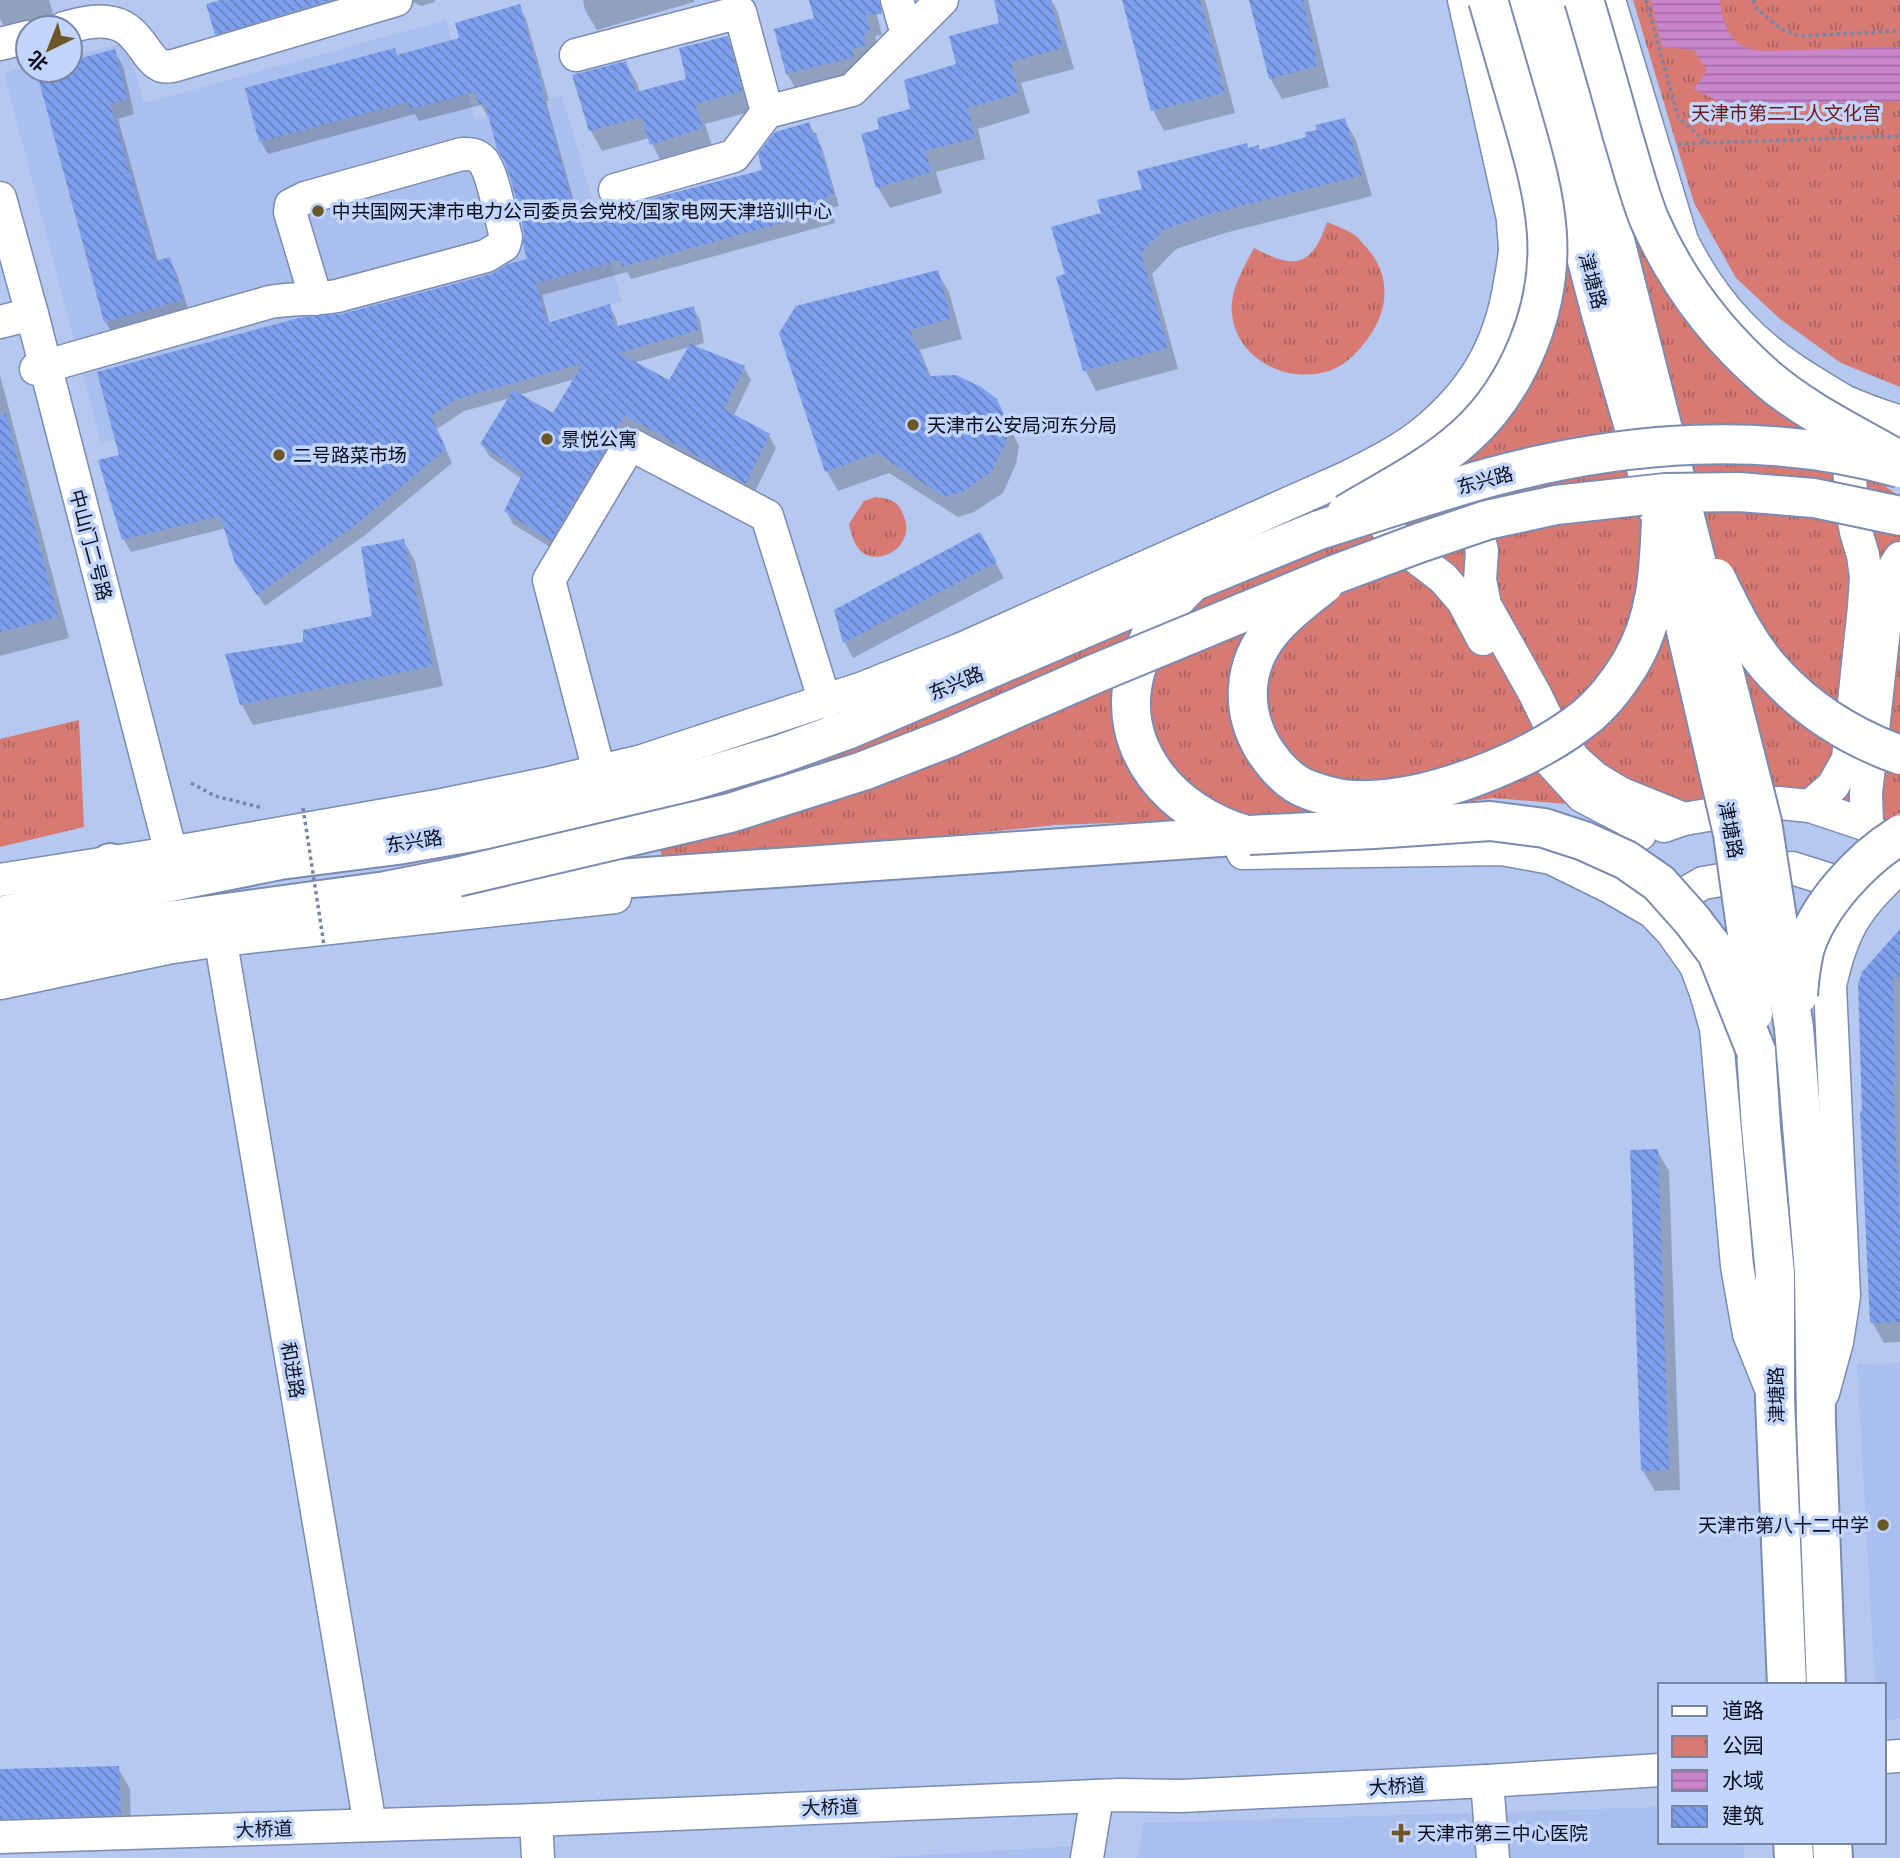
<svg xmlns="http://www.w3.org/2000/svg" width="1900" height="1858" viewBox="0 0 1900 1858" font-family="Montserrat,'Noto Sans SC',sans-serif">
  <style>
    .built { fill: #aabfed }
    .park { fill: url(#park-tufts) }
    .water { fill: url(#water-rules) }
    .shadow { fill: #0003; fill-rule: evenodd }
    .building { fill: url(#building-back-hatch) }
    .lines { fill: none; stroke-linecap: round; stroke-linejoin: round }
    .minor-casing { stroke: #7b8bb1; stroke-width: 35 }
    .major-casing { stroke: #7b8bb1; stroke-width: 42 }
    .highway-casing { stroke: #7b8bb1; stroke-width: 42 }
    .path { stroke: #7886a4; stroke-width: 3.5; stroke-dasharray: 3.5 3.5; stroke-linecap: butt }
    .minor { stroke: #fff; stroke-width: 32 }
    .major { stroke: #fff; stroke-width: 38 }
    .highway { stroke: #fff; stroke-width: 38 }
    .major-bridge-casing { stroke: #7b8bb1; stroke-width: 42; stroke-linecap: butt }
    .highway-bridge-casing { stroke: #7b8bb1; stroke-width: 42; stroke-linecap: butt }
    .path-bridge { stroke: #7886a4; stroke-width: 3.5; stroke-dasharray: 3.5 3.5; stroke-linecap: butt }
    .major-bridge { stroke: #fff; stroke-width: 38 }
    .highway-bridge { stroke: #fff; stroke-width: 38 }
    .poi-dot { fill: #6c5726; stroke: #c2d5fd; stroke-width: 2.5 }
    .labels { text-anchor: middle; stroke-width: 7; stroke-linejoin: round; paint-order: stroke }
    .park-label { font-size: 19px; fill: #6f1717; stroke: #c2d5fd }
    .poi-label { font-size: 19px; fill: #080d1b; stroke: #c2d5fd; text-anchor: start }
    .street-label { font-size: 19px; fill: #080d1b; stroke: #c2d5fd }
  </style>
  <defs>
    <pattern id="park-tufts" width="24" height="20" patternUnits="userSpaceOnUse" patternTransform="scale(1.75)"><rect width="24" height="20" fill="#d77a73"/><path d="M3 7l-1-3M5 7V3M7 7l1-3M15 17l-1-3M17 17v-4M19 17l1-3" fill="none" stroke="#ac625e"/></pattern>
    <pattern id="water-rules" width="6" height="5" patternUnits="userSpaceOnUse" patternTransform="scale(1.75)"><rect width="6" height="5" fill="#c986cb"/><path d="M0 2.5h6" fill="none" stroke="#a16ca4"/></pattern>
    <pattern id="building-back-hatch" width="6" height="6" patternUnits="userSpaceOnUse" patternTransform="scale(1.75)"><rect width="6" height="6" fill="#7d9fee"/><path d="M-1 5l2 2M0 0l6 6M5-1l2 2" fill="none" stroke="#6480c0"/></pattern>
  </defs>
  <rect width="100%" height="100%" fill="#b5c8ef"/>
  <g class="built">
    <path d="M446 20 475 120 562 96 622 301 101 443 4 73 28 66V70H70V56L127 42 144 103Z"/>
    <path d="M1900 1363V1719L1884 1720V1685H1875L1857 1364Z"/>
    <path d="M1660 1807V1842H1743L1744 1858H1137L1144 1823Z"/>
    <path d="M1075 1846 1071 1858H877Z"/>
  </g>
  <g class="park">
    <path d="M1633 0H1900V387L1841 363 1780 319 1736 278 1694 203Z"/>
    <path d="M1610 121 1660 285 1751 389 1900 497V813L1877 825 1796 788 1741 792 1690 805H1580L1493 798 1375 816 1248 818 1055 825 664 864 647 804 820 763 958 692 1318 536 1439 443Z"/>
    <path d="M1327 222C1336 226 1348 230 1356 236 1360 239 1363 245 1367 248 1392 277 1389 311 1366 341 1357 353 1344 366 1329 371 1287 384 1237 360 1232 314 1229 292 1244 267 1254 248 1295 270 1312 267 1327 222Z"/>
    <path d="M875 497C887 498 897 500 902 512 920 546 876 570 859 549 853 542 851 532 849 524L864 501Z"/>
    <path d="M79 720 84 827 0 847V739Z"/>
  </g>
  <path class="water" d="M1651 0H1720C1721 16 1727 39 1744 47 1749 49 1756 50 1762 51L1900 47V101L1730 107 1694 89 1707 70 1694 50 1662 47Z"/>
  <g class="shadow">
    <path d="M0 0H49L55 21 8 33 0 19Z"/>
    <path d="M226 0H435V2L421 6 413 2H403L228 54 216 34Z"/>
    <path d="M583 0H694V2L597 30 585 10Z"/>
    <path d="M810 0H873L882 35 875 36 880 52 877 65 799 94 787 74 816 19Z"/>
    <path d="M999 0H1051L1057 10 1074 69 1021 83 1030 113 978 129 985 159 936 172 942 193 890 208 878 188 863 135 881 130 913 110 1002 24Z"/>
    <path d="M1123 0H1205L1235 113 1164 131 1153 110Z"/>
    <path d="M1251 0H1308L1329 87 1282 99 1270 78Z"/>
    <path d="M519 7 526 19 549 100 546 101 579 220 764 172 809 124 816 136 822 148 839 206 832 208 835 223 631 279 627 272 542 295 550 324 609 306 616 318 618 328 693 308 700 320 704 343 691 347 744 368 751 380 734 415 769 436 776 448 753 496 632 426 558 552 513 524 506 511 522 479 489 456 482 444 511 398 464 411 437 429 452 463 364 536 265 606 245 576 226 528 131 552 124 540 101 462 122 456 342 315 491 275 529 260 526 232 516 192 490 116H487L481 105 419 121 415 114 268 154 261 142 247 89 394 50 398 56 461 39ZM690 347 669 382 633 363ZM575 379 553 416 519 395Z"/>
    <path d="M727 38 738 59 753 111 705 124 713 149 663 165 649 138 602 151 591 131 574 76 625 63 637 83 640 93 688 80Z"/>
    <path d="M114 51 123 66 134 114 118 119 158 262 169 259 177 274 190 315 114 336 105 321 41 70H70V63Z"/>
    <path d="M1344 120 1356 140 1372 196 1225 233 1176 249 1152 274 1178 369 1096 391 1085 370 1067 275 1103 215 1144 191 1249 149 1258 147 1260 151 1308 138 1319 131Z"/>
    <path d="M937 272 949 292 962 339 920 350 931 377 996 400 1019 446 1016 464 1003 493 974 512 958 517 889 473 838 491 827 471Z"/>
    <path d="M0 375 69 638 0 656Z"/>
    <path d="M980 534 1004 578 853 658 845 643 836 611Z"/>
    <path d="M403 540 415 561 443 686 253 725 242 705 227 655 305 643 374 618Z"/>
    <path d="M1900 932V1342L1884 1343 1872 1322 1864 1112Z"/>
    <path d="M1657 1151 1669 1171 1680 1490 1655 1491 1643 1471Z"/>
    <path d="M118 1768 130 1789 131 1835 0 1839V1771Z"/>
  </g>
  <g class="building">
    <path d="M220 0H331L215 35 206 4Z"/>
    <path d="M809 0H879L882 14 865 15 870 32 864 35 867 45 851 49 854 57 786 74 774 29 814 18Z"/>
    <path d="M994 0H1050L1063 48 1011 62 1019 93 968 108 975 138 925 151 932 172 876 188 861 134 879 129 877 118 910 109 904 80 956 64 949 36 999 23Z"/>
    <path d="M1122 0H1200L1225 93 1151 111Z"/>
    <path d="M1249 0H1303L1318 66 1269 79Z"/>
    <path d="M520 4 543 88H541L576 218 762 170 758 154 775 132 810 122V133H816L834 193 827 196 829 210 622 267 620 260 536 283 547 323 610 304 614 327 694 306 698 330 619 353 669 380 690 344 745 366 724 409 770 434 746 484 625 415 551 541 504 511 523 473 480 444 513 390 553 413 583 363 457 399 431 416 446 449 357 524 257 595 235 563 220 516 122 540 98 460 119 455 97 372 303 317 342 314 491 274 508 264 527 259 523 245 524 232 511 180 504 160 497 149 485 103 479 105 475 92 410 109 408 102 259 142 245 88 395 48 397 55 459 38 455 23Z"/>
    <path d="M728 36 742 91 695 104 703 128 650 145 641 117 589 131 572 75 626 61 636 92 686 79 679 48Z"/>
    <path d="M115 49 127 99 110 104 155 261 170 257 183 300 104 322 36 70H70V61Z"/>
    <path d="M1345 118 1362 175 1213 213 1165 229 1141 253 1168 348 1083 371 1056 277 1065 274 1051 227 1101 213 1097 200 1142 189 1137 171 1247 143 1248 148 1259 145V150L1306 137 1305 132 1317 130 1315 125Z"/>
    <path d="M938 270 951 318 910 330 929 376 956 375 981 387 997 399 1008 424 1006 443 991 472 962 492 945 497 877 453 825 472 779 333 796 306Z"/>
    <path d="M6 414 58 617 0 632V415Z"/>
    <path d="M980 532 997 562 843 643 834 610Z"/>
    <path d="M404 539 433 666 240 705 225 654 303 642V630L372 616 361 547Z"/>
    <path d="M1900 929V979L1893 973 1895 1083H1893L1900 1234V1322L1870 1323 1860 1111H1862L1858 984 1862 972Z"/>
    <path d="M1658 1149 1669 1470 1641 1471 1630 1150Z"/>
    <path d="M119 1766 121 1815 0 1819V1769Z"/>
  </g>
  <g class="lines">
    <g class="minor-casing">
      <g id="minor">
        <path d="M897 0 907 34"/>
        <path d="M1609 0 1682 241C1714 305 1755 348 1816 384 1826 390 1835 396 1844 401 1862 409 1882 416 1900 422"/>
        <path d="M64 28C80 24 96 19 113 23 140 29 146 61 162 66 166 67 170 66 173 66L396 0"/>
        <path d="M0 44 28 37"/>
        <path d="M576 55 740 12 767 112"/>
        <path d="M615 190 734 156 767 112 852 90 942 0"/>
        <path d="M0 198 32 314 171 853 185 868"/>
        <path d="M0 322 32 314"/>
        <path d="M36 369 270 302C292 298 315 300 337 296L486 256 504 245 506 237C501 220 493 173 483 161 477 154 470 154 462 154L305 198 291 205 290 212 316 299"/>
        <path d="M1363 494 1389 531 1413 555 1443 578 1463 601 1483 639"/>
        <path d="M1467 501 1472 509 1482 551 1480 580 1485 605 1535 694 1549 723 1574 759 1595 778 1620 793 1684 819"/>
        <path d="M1550 761 1582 796 1628 820 1640 834"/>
        <path d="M599 771 549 580 630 444 767 516 825 702"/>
        <path d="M1810 806 1833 786 1848 759 1864 607 1866 577 1863 555 1856 532 1853 514 1846 433"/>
        <path d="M1664 826 1684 819 1778 803 1810 806 1867 825"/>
        <path d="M1243 853 1502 849 1551 858 1610 887 1653 912 1672 932 1696 966 1706 993 1716 1028 1737 1266 1749 1334 1772 1391"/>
        <path d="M1899 866 1867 825 1866 793 1888 593 1895 566 1900 558"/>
        <path d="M0 880 158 855 442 805 545 784 642 761 863 688 959 650 1350 476C1375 463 1402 450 1424 432 1474 391 1500 346 1510 283 1512 272 1514 261 1515 251 1515 240 1513 229 1513 219L1464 0"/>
        <path d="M1654 912 1703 883 1792 868 1827 879 1857 901"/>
        <path d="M217 919 370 1825"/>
        <path d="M0 983 167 948 221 940 615 897"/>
        <path d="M1823 1393 1837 1342 1844 1296 1830 986C1842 929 1857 906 1900 867"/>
        <path d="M1884 1757 1900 1756"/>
        <path d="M1487 1781 1493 1858"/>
        <path d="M536 1820 538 1858"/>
        <path d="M0 1837 536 1820 1119 1795 1181 1796 1487 1781 1660 1770"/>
        <path d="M1087 1858 1097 1796"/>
      </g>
    </g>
    <g class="major-casing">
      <g id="major">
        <path d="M1519 0 1601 314 1661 520"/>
        <path d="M1554 0 1675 477"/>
        <path d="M1192 582C1180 595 1166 608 1156 623 1152 630 1149 640 1145 648 1142 656 1137 664 1135 673 1115 750 1173 813 1243 834"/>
        <path d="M448 889 517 886 1249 835"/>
        <path d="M1794 1028 1814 1272 1816 1422 1826 1685"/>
        <path d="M1756 1051 1761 1128 1775 1274V1400L1787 1685"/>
        <path d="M1793 1842 1794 1858"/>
        <path d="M1832 1842 1833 1858"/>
      </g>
    </g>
    <g class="highway-casing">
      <g id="highway">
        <path d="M110 863 169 879"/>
        <path d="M0 916 280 860 397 845 524 823 634 798 778 755 847 730 1192 582 1319 530"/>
        <path d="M0 949 80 933 386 891 457 877"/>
      </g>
    </g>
    <g class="path">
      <path d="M1646 0 1678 117 1706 142"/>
      <path d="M1753 0 1757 9 1770 20 1781 29 1799 36 1900 31"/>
      <path d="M1678 144 1900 136"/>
      <path d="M191 783 215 796 263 808"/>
    </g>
    <use href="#minor" class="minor"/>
    <use href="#major" class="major"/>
    <use href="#highway" class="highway"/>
    <g class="major-bridge-casing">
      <g id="major-bridge">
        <path d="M1584 0C1597 44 1610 89 1622 133 1631 162 1638 191 1649 219 1676 281 1718 336 1769 380 1808 413 1856 435 1900 461"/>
        <path d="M1346 514C1386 490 1431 468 1466 436 1494 411 1514 379 1528 345 1562 262 1546 200 1522 117 1511 78 1499 39 1488 0"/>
        <path d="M1685 517 1762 822 1794 1028"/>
        <path d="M1669 557 1733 834 1747 934 1753 1013"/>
        <path d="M1716 578C1732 611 1749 647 1775 674 1809 711 1853 738 1900 755"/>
        <path d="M1324 584C1306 598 1287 612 1272 630 1243 664 1240 709 1263 748 1274 765 1289 783 1309 790 1323 795 1340 800 1355 800 1427 803 1531 761 1586 717 1603 703 1619 682 1630 664 1657 619 1659 571 1661 520"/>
        <path d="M1249 835 1374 829 1490 821 1544 828 1584 841 1626 860 1659 883 1692 920 1717 953 1756 1051"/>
        <path d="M1798 995C1799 980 1801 965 1804 951 1817 906 1861 859 1900 835"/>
      </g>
    </g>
    <g class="highway-bridge-casing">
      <g id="highway-bridge">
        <path d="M1319 530C1376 512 1433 493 1491 477 1624 441 1767 430 1900 468"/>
        <path d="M457 877 730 813 863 771 948 738 1099 672 1336 574 1419 543 1487 520 1556 505 1665 493 1739 492 1814 498 1900 516"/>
      </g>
    </g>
    <path class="path-bridge" d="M303 808 324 945"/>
    <use href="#major-bridge" class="major-bridge"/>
    <use href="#highway-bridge" class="highway-bridge"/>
  </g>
  <g class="poi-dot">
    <circle cx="318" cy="211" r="7"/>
    <circle cx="913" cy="425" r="7"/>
    <circle cx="547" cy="439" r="7"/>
    <circle cx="279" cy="455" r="7"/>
    <circle cx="1883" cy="1525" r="7"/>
    <path d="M1397.5 1822.5h7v7h7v7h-7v7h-7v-7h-7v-7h7z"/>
  </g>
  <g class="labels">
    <g class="park-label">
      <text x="1786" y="120">天津市第二工人文化宫</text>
    </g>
    <g class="poi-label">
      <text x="332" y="218">中共国网天津市电力公司委员会党校/国家电网天津培训中心</text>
      <text x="927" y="432">天津市公安局河东分局</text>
      <text x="561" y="446">景悦公寓</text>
      <text x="293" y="462">二号路菜市场</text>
      <text x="1869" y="1532" text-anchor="end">天津市第八十二中学</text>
      <text x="1417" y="1840">天津市第三中心医院</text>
    </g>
    <g class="street-label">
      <text transform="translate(1593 281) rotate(75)" y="7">津塘路</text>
      <text transform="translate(1485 480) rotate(-15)" y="7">东兴路</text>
      <text transform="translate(91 545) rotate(75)" y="7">中山门二号路</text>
      <text transform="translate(956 683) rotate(-23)" y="7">东兴路</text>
      <text transform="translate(1731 830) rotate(79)" y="7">津塘路</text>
      <text transform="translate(414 841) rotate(-9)" y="7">东兴路</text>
      <text transform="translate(293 1370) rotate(80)" y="7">和进路</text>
      <text transform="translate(1776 1395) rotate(-91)" y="7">津塘路</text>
      <text transform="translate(1397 1786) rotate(-3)" y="7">大桥道</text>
      <text transform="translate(830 1807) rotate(-2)" y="7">大桥道</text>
      <text transform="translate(264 1829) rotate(-2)" y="7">大桥道</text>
    </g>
  </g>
  <rect x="1658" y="1683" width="228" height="161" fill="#c2d5fd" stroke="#7885a3" stroke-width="2"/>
  <rect x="1672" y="1706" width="35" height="10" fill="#ffffff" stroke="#7885a3" stroke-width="2"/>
  <text x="1722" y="1718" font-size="21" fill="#080d1b">道路</text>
  <rect x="1672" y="1736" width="35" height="21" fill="url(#park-tufts)" stroke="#7885a3" stroke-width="2"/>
  <text x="1722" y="1753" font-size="21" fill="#080d1b">公园</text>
  <rect x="1672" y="1770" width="35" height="21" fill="url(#water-rules)" stroke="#7885a3" stroke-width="2"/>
  <text x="1722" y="1788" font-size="21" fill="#080d1b">水域</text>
  <rect x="1672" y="1806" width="35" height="21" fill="url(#building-back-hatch)" stroke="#7885a3" stroke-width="2"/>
  <text x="1722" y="1823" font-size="21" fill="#080d1b">建筑</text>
  <g transform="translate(49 49) rotate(223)"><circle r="33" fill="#c2d5fd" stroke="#7885a3" stroke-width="2"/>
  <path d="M0-5L12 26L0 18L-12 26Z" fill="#6c5726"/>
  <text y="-10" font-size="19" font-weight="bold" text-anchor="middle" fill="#080d1b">北</text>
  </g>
</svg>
